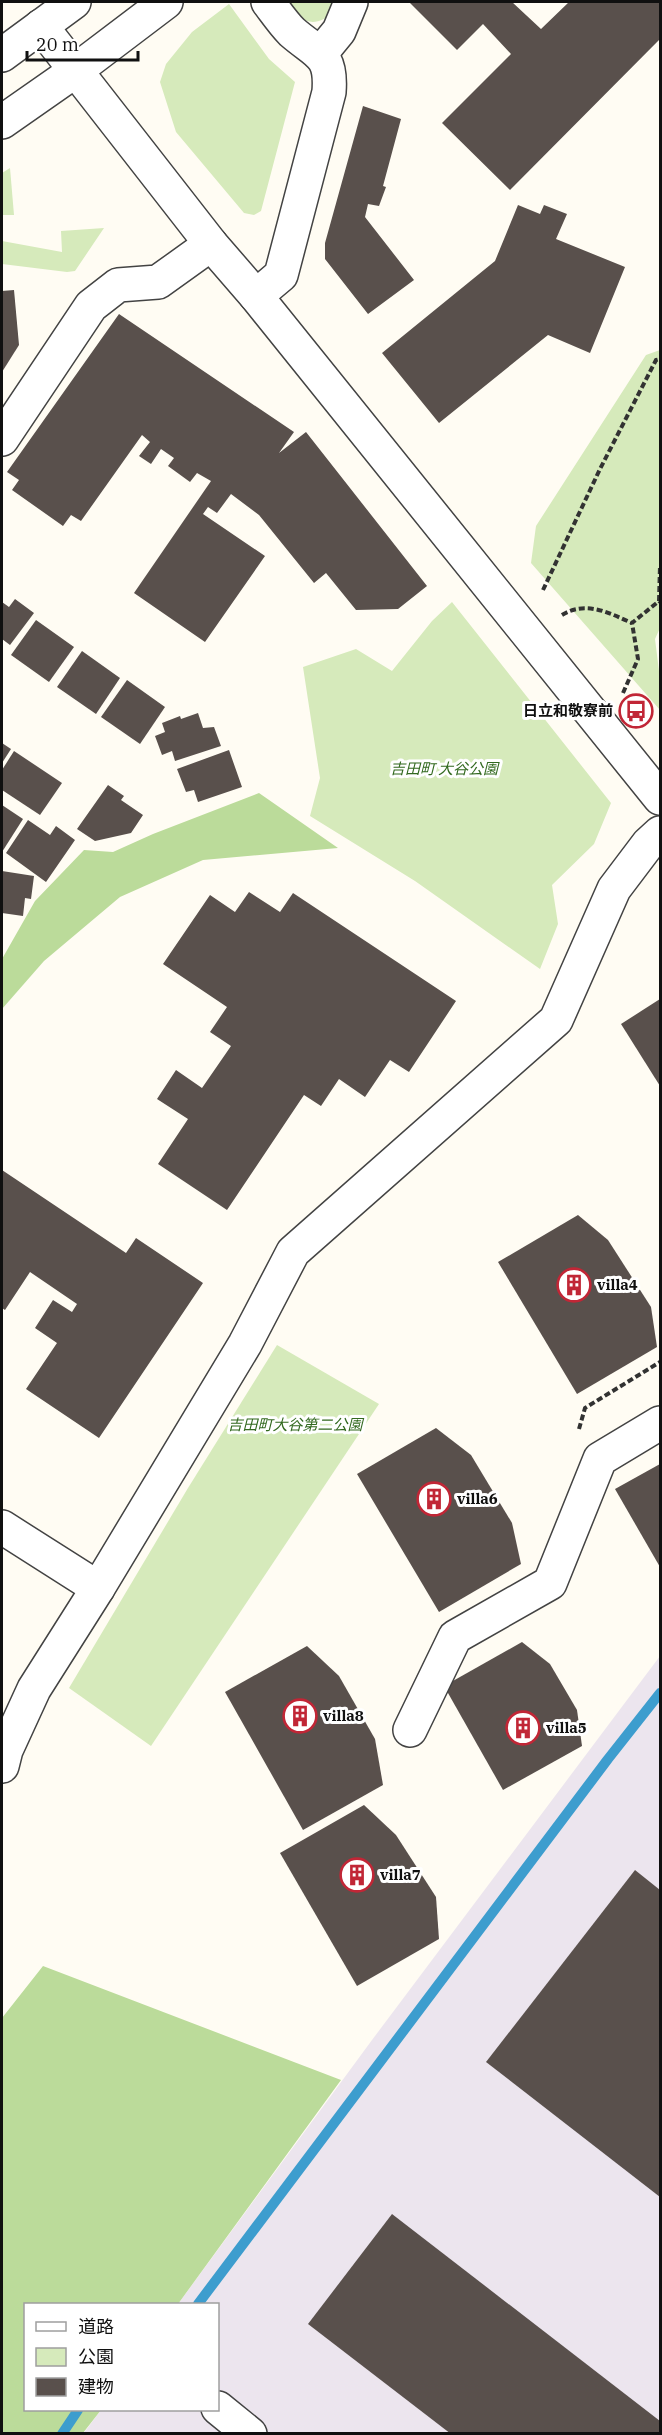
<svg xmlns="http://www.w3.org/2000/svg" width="662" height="2435" viewBox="0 0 662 2435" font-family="'IBM Plex Serif','Noto Sans JP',serif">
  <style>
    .industrial { fill: #ece5ee }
    .green { fill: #d6eabb }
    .forest { fill: #bbdb9a }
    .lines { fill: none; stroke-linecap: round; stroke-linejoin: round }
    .stream { stroke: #3d9dce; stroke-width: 10 }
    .building { fill: #59504c }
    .minor-casing { stroke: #434343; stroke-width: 36 }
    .path { stroke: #323232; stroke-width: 4; stroke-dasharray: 6 3; stroke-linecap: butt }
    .minor { stroke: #fff; stroke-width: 33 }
    .labels { text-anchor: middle; stroke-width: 6; stroke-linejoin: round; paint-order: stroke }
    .poi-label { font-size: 15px; font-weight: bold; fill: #101010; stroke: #fff; text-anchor: start }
    .park-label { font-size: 15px; font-style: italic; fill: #32691f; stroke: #fff }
  </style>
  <rect width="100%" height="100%" fill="#fffcf3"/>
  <path class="industrial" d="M660 1656V2433L83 2434 101 2410H218V2304H178L372 2040Z"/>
  <g class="green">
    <path d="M287 2H337L336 11C313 29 303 24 287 2Z"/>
    <path d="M229 4 269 59 295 82 261 211 254 215 244 213 176 132 160 82 166 64 192 32Z"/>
    <path d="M10 168 14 215H2V173Z"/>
    <path d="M104 228 75 271 67 272 2 264V241L62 252 61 231Z"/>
    <path d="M660 350V628L655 639 660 679V710L531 563 536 526 646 355Z"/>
    <path d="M452 602 611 803 594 844 552 885 558 924 540 969 415 881 310 816 320 778 303 667 356 649 392 671 432 621Z"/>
    <path d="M277 1345 379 1404 151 1746 69 1688 188 1488Z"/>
  </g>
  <g class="forest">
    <path d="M259 793 338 848 203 860 120 897 44 961 2 1009V959L35 901 84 850 113 852 153 834Z"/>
    <path d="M43 1966 341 2080 178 2304H26V2410H101L83 2433H2V2018Z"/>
  </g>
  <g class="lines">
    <g class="stream">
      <path d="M198 2304 608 1759 660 1693"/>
      <path d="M62 2434 78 2410"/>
    </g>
  </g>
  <g class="building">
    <path d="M409 2H512L541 29 569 2H660V39L510 190 442 123 511 54 483 24 457 50Z"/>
    <path d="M363 106 401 119 383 186 386 187 379 206 368 204 365 217 414 280 368 314 325 259V243Z"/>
    <path d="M518 205 540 214 544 205 567 214 556 239 625 267 590 353 548 335 439 423 382 353 495 261Z"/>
    <path d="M14 290 19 345 2 372V291Z"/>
    <path d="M119 314 294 432 279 453 306 432 427 586 398 609 356 610 326 573 314 583 259 515 231 494 217 513 208 507 203 514 265 556 205 642 134 593 211 481 197 473 190 482 168 466 174 458 161 449 151 464 139 456 150 442 142 435 81 521 71 515 63 526 12 490 19 480 7 472Z"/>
    <path d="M15 599 34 613 10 645 2 639V602L9 607Z"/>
    <path d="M36 620 74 647 49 682 11 655Z"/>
    <path d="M82 651 120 678 96 714 57 687Z"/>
    <path d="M127 680 165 707 140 744 101 717Z"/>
    <path d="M198 713 203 728 214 727 221 746 175 761 172 751 162 755 155 736 165 732 162 723 180 716 181 719Z"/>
    <path d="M2 743 11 749 2 763Z"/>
    <path d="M229 750 242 787 198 802 194 790 186 792 177 769Z"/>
    <path d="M14 751 62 783 40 815 2 790V770Z"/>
    <path d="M108 785 124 796 121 800 143 815 131 833 95 841 77 829Z"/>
    <path d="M2 805 23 819 2 852Z"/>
    <path d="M28 820 50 835 56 826 75 840 46 882 6 853Z"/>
    <path d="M2 871 34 876 31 899 25 898 23 916 2 913Z"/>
    <path d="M249 892 280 912 293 893 456 1001 409 1072 390 1060 365 1097 339 1079 321 1106 304 1095 227 1210 158 1164 188 1119 157 1099 176 1070 202 1088 231 1046 210 1032 227 1007 163 964 210 895 235 912Z"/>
    <path d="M660 999V1086L621 1024Z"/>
    <path d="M2 1170 126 1253 136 1238 203 1283 99 1438 26 1389 57 1343 35 1328 53 1300 72 1312 77 1304 30 1272 5 1310 2 1308Z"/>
    <path d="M578 1215 608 1240 651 1307 657 1347 577 1394 498 1262Z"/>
    <path d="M436 1428 471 1455 512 1523 521 1564 439 1612 357 1474Z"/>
    <path d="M660 1464V1567L615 1489Z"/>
    <path d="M522 1642 550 1664 577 1710 582 1746 503 1790 444 1686Z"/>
    <path d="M307 1646 339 1676 375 1739 383 1785 303 1830 225 1692Z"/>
    <path d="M364 1805 396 1835 436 1897 439 1939 357 1986 280 1853Z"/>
    <path d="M635 1870 660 1890V2197L486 2062Z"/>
    <path d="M392 2214 660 2421V2434H451L308 2324Z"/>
  </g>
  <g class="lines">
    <g class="minor-casing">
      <g id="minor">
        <path d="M41 26 211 244 256 296 660 798"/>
        <path d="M321 53 339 31 351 2"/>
        <path d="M2 55 74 2"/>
        <path d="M2 122 75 71 166 2"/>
        <path d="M256 296 281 275 329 92C332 53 317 54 292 32 283 23 275 11 268 2"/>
        <path d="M2 439 91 306 118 285 158 282 211 244"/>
        <path d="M2 1527 98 1588"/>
        <path d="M410 1730 455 1637 550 1583 600 1459 660 1423"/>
        <path d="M2 1766 6 1750 34 1689 98 1588 245 1344 293 1252 556 1020 614 889 648 844 660 833"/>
        <path d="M218 2408 250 2434"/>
      </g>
    </g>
    <g class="path">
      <path d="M543 590 600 469 656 360 660 359"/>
      <path d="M659 601 660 566"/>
      <path d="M562 615C586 600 609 613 632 623"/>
      <path d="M623 693 638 659 632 623 659 601 660 602"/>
      <path d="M579 1429 585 1408 660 1362"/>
    </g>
    <use href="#minor" class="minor"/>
  </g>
  <defs>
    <g id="bus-ring" transform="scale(1.725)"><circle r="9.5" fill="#fff" stroke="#c12636" stroke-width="1.5"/><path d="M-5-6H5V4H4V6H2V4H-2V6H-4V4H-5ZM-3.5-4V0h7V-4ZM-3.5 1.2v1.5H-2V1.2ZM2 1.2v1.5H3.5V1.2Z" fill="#c12636"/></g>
    <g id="building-ring" transform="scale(1.725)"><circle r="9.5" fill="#fff" stroke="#c12636" stroke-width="1.5"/><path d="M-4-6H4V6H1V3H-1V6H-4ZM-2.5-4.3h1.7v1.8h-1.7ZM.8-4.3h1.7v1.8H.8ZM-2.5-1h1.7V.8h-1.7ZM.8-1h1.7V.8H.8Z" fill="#c12636"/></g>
  </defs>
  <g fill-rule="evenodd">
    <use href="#bus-ring" x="636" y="711"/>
    <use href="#building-ring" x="574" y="1285"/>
    <use href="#building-ring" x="434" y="1499"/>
    <use href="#building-ring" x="300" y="1716"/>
    <use href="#building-ring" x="523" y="1728"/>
    <use href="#building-ring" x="357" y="1875"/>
  </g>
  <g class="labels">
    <g class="poi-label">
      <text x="613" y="716" text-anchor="end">日立和敬寮前</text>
      <text x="597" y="1290">villa4</text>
      <text x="457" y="1504">villa6</text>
      <text x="323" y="1721">villa8</text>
      <text x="546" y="1733">villa5</text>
      <text x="380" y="1880">villa7</text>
    </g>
    <g class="park-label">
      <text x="444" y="774">吉田町 大谷公園</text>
      <text x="295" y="1430">吉田町大谷第二公園</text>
    </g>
  </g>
  <rect width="662" height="2435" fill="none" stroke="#101010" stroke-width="6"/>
  <rect x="24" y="2303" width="195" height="108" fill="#ffffff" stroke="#9f9f9f" stroke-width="1.5"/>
  <rect x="36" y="2322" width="30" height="9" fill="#ffffff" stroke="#9f9f9f" stroke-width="1.5"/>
  <text x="78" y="2333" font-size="18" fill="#101010">道路</text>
  <rect x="36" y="2348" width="30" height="18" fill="#d6eabb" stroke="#9f9f9f" stroke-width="1.5"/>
  <text x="78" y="2363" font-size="18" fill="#101010">公園</text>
  <rect x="36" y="2378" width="30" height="18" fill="#59504c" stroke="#9f9f9f" stroke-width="1.5"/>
  <text x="78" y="2393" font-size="18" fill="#101010">建物</text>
  <path d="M27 51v9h111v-9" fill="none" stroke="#101010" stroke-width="3"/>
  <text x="36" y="51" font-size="18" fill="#101010" stroke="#ffffff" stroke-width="4.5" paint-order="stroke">20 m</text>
</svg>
